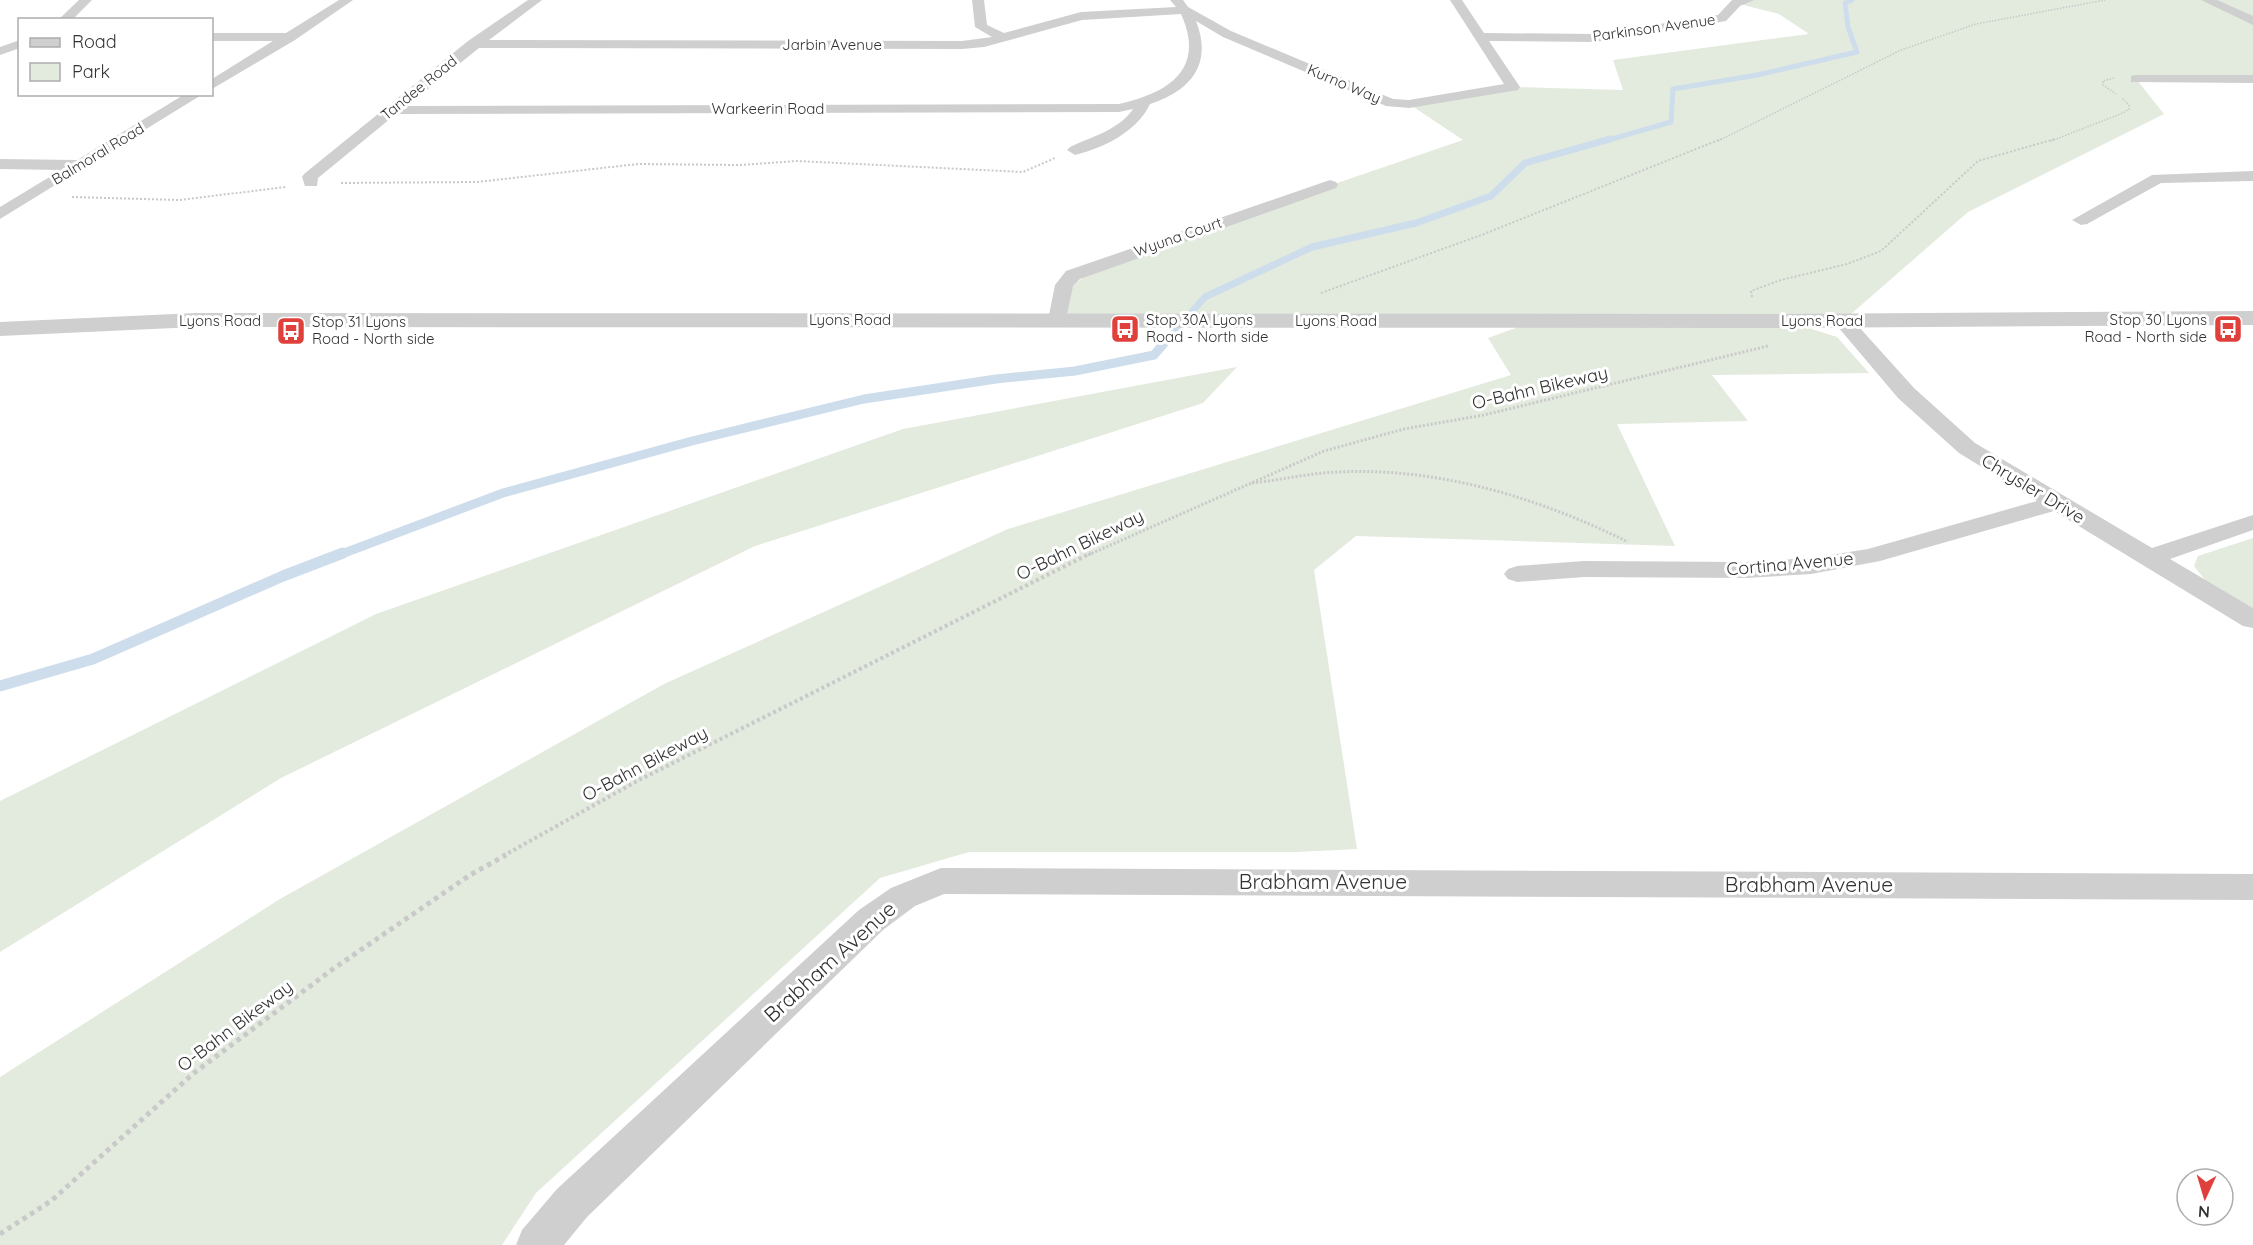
<svg xmlns="http://www.w3.org/2000/svg" width="2253" height="1245" viewBox="0 0 2253 1245" font-family="Quicksand,sans-serif">
  <style>
    .green { fill: #e3eade }
    .lines { fill: none; stroke-linecap: round; stroke-linejoin: round }
    .stream-far3 { stroke: #ceddec; stroke-width: 5 }
    .stream-far2 { stroke: #ceddec; stroke-width: 7 }
    .stream-far1 { stroke: #ceddec; stroke-width: 9 }
    .stream { stroke: #ceddec; stroke-width: 11 }
    .path-far4 { stroke: #c9c9c9; stroke-width: 1.5; stroke-dasharray: 1.5 1.5; stroke-linecap: butt }
    .path-far3 { stroke: #c9c9c9; stroke-width: 2; stroke-dasharray: 2 2; stroke-linecap: butt }
    .path-far2 { stroke: #c9c9c9; stroke-width: 3; stroke-dasharray: 2 2; stroke-linecap: butt }
    .path-far1 { stroke: #c9c9c9; stroke-width: 4; stroke-dasharray: 3 3; stroke-linecap: butt }
    .path { stroke: #c9c9c9; stroke-width: 5; stroke-dasharray: 4.5 4.5; stroke-linecap: butt }
    .minor { fill: #cfcfcf; fill-rule: evenodd }
    .tertiary { fill: #cfcfcf; fill-rule: evenodd }
    .labels { text-anchor: middle; stroke-width: 6; stroke-linejoin: round; paint-order: stroke }
    .far-street-label { font-size: 15px; fill: #323232; stroke: #fff }
    .far-poi-label { font-size: 15px; fill: #323232; stroke: #fff; text-anchor: start }
    .street-label { font-size: 18px; fill: #323232; stroke: #fff }
    .near-street-label { font-size: 21px; fill: #323232; stroke: #fff }
  </style>
  <rect width="100%" height="100%" fill="#fff"/>
  <g class="green">
    <path d="M1748 0H2253V79L2137 80 2164 114 1968 212 1843 321 1058 320 1064 293 1100 264 1463 140 1409 104 1513 87 1623 90 1613 60 1809 34 1779 14 1736 3Z"/>
    <path d="M1524 325H1799L1837 337 1869 373 1712 375 1748 421 1617 424 1675 546 1356 536 1314 570 1357 849 1297 852H969L880 878 536 1193 502 1245H0V1077L280 899 664 684 1008 529 1511 375 1488 338Z"/>
    <path d="M1237 367 1203 403 755 546 281 778 0 952V801L376 614 903 429Z"/>
    <path d="M2253 538V608L2205 580 2194 566 2198 556Z"/>
  </g>
  <g class="lines">
    <path class="stream-far3" d="M1605 141 1671 122 1673 89 1757 75 1857 52 1848 27 1845 3 1852 0"/>
    <path class="stream-far2" d="M1190 314 1205 297 1312 247 1416 223 1491 196 1525 163 1610 139"/>
    <path class="stream-far1" d="M339 555 503 493 692 441 864 399 996 379 1075 371 1154 355 1178 327"/>
    <path class="stream" d="M0 686 93 659 283 576 343 553"/>
    <g class="path-far4">
      <path d="M2114 78 2103 81V85L2116 94"/>
      <path d="M1718 141 1901 50 1976 24 2105 0"/>
      <path d="M2051 141 2123 113 2129 109V105L2122 98"/>
    </g>
    <g class="path-far3">
      <path d="M341 183 477 182 638 164 740 165 797 161 1023 172 1055 158"/>
      <path d="M72 197 179 200 286 187"/>
      <path d="M1321 293 1484 234 1721 139"/>
      <path d="M1752 297 1751 291 1781 280 1847 264 1881 251 1978 161 2055 139"/>
    </g>
    <g class="path-far2">
      <path d="M1252 483C1281 480 1309 473 1338 472 1439 467 1539 498 1628 542"/>
      <path d="M1088 555 1324 451 1404 429 1484 415 1768 346"/>
    </g>
    <path class="path-far1" d="M503 856 639 780 1091 553"/>
    <path class="path" d="M0 1234 51 1201 194 1073 333 969 470 875 506 855"/>
    <g class="minor">
      <path d="M79 0H92L72 20H58Z"/>
      <path d="M339 0H353L295 40 212 89V79L273 41H212V33H286Z"/>
      <path d="M528 0H542L489 40 962 41 992 37 975 27 972 0H984L987 25 1004 33 1081 12 1176 7 1170 0H1183L1188 7 1231 31 1393 99 1409 100 1504 84 1450 0H1462L1484 33 1595 34 1718 15 1732 0H1754L1740 6 1726 21 1595 42 1489 41 1520 87 1518 90 1409 108 1386 106 1223 37 1196 21C1213 64 1191 91 1150 104 1137 132 1103 148 1075 155L1067 150 1070 147C1091 137 1119 130 1133 109L1119 112 396 114 318 178 317 186H305L302 177 304 174 468 41ZM1181 14C1206 69 1169 93 1119 104L407 106 479 48 962 49 984 47 1082 20Z"/>
      <path d="M2201 0H2217L2253 16V25Z"/>
      <path d="M20 40V48L0 55V47Z"/>
      <path d="M2136 75H2253V83L2131 82V76Z"/>
      <path d="M185 94H203L0 219V207L61 170 0 169V159L77 160Z"/>
      <path d="M2253 171V181L2161 183 2087 224 2081 225 2072 220 2152 175Z"/>
      <path d="M1330 180 1336 182 1338 185 1336 188 1080 279 1073 286 1065 324H1051L1048 320 1055 285 1066 271Z"/>
      <path d="M1843 315 1850 317 1914 388 1975 443 2152 548 2253 515V530L2170 559 2253 608V628L2243 626 2054 511 1880 561 1811 574 1746 578 1584 577 1517 582 1508 579 1504 574 1508 569 1517 566 1584 561 1746 562 1811 558 1868 549 2037 501 1959 453 1898 398 1833 321Z"/>
      <path d="M941 868 2253 874V900L944 894 915 906 883 930 587 1217 564 1245H516L522 1230 557 1189 859 910 891 888Z"/>
    </g>
    <path class="tertiary" d="M2253 311V325L1765 328 196 327 0 336V322L196 313 1765 314Z"/>
  </g>
  <defs>
    <g id="bus-square" transform="scale(1.5)"><rect x="-9" y="-9" width="18" height="18" rx="4" fill="#e0403c" stroke="#fff"/><path d="M-5-6H5V4H4V6H2V4H-2V6H-4V4H-5ZM-3.5-4V0h7V-4ZM-3.5 1.2v1.5H-2V1.2ZM2 1.2v1.5H3.5V1.2Z" fill="#fff"/></g>
  </defs>
  <g fill-rule="evenodd">
    <use href="#bus-square" x="1125" y="329"/>
    <use href="#bus-square" x="2228" y="329"/>
    <use href="#bus-square" x="291" y="331"/>
  </g>
  <g class="labels">
    <g class="far-street-label">
      <text transform="translate(1654 28) rotate(-8)" y="5">Parkinson Avenue</text>
      <text x="832" y="50">Jarbin Avenue</text>
      <text transform="translate(1344 84) rotate(23)" y="5">Kurno Way</text>
      <text transform="translate(419 88) rotate(-39)" y="5">Tandee Road</text>
      <text x="768" y="114">Warkeerin Road</text>
      <text transform="translate(98 154) rotate(-31)" y="5">Balmoral Road</text>
      <text transform="translate(1178 237) rotate(-19)" y="5">Wyuna Court</text>
      <text x="850" y="325">Lyons Road</text>
      <text x="220" y="326">Lyons Road</text>
      <text x="1336" y="326">Lyons Road</text>
      <text x="1822" y="326">Lyons Road</text>
    </g>
    <g class="far-poi-label">
      <text x="1146" y="325">Stop 30A Lyons<tspan x="1146" dy="17">Road - North side</tspan></text>
      <text x="2207" y="325" text-anchor="end">Stop 30 Lyons<tspan x="2207" dy="17">Road - North side</tspan></text>
      <text x="312" y="327">Stop 31 Lyons<tspan x="312" dy="17">Road - North side</tspan></text>
    </g>
    <g class="street-label">
      <text transform="translate(1540 388) rotate(-13)" y="6">O-Bahn Bikeway</text>
      <text transform="translate(2033 489) rotate(31)" y="6">Chrysler Drive</text>
      <text transform="translate(1080 545) rotate(-26)" y="6">O-Bahn Bikeway</text>
      <text transform="translate(1790 564) rotate(-5)" y="6">Cortina Avenue</text>
      <text transform="translate(645 764) rotate(-28)" y="6">O-Bahn Bikeway</text>
      <text transform="translate(235 1026) rotate(-37)" y="6">O-Bahn Bikeway</text>
    </g>
    <g class="near-street-label">
      <text x="1323" y="889">Brabham Avenue</text>
      <text x="1809" y="892">Brabham Avenue</text>
      <text transform="translate(830 962) rotate(-42)" y="7">Brabham Avenue</text>
    </g>
  </g>
  <rect x="18" y="18" width="195" height="78" fill="#ffffff" stroke="#adadad" stroke-width="1.5"/>
  <rect x="30" y="38" width="30" height="9" fill="#cfcfcf" stroke="#adadad" stroke-width="1.5"/>
  <text x="72" y="48" font-size="18" fill="#323232">Road</text>
  <rect x="30" y="63" width="30" height="18" fill="#e3eade" stroke="#adadad" stroke-width="1.5"/>
  <text x="72" y="78" font-size="18" fill="#323232">Park</text>
  <g transform="translate(2205 1197) rotate(184)"><circle r="28" fill="#ffffff" stroke="#adadad" stroke-width="1.5"/>
  <path d="M0-4.5L10 22L0 15L-10 22Z" fill="#e0403c"/>
  <text y="-9" font-size="16" font-weight="bold" text-anchor="middle" fill="#323232">N</text>
  </g>
</svg>
